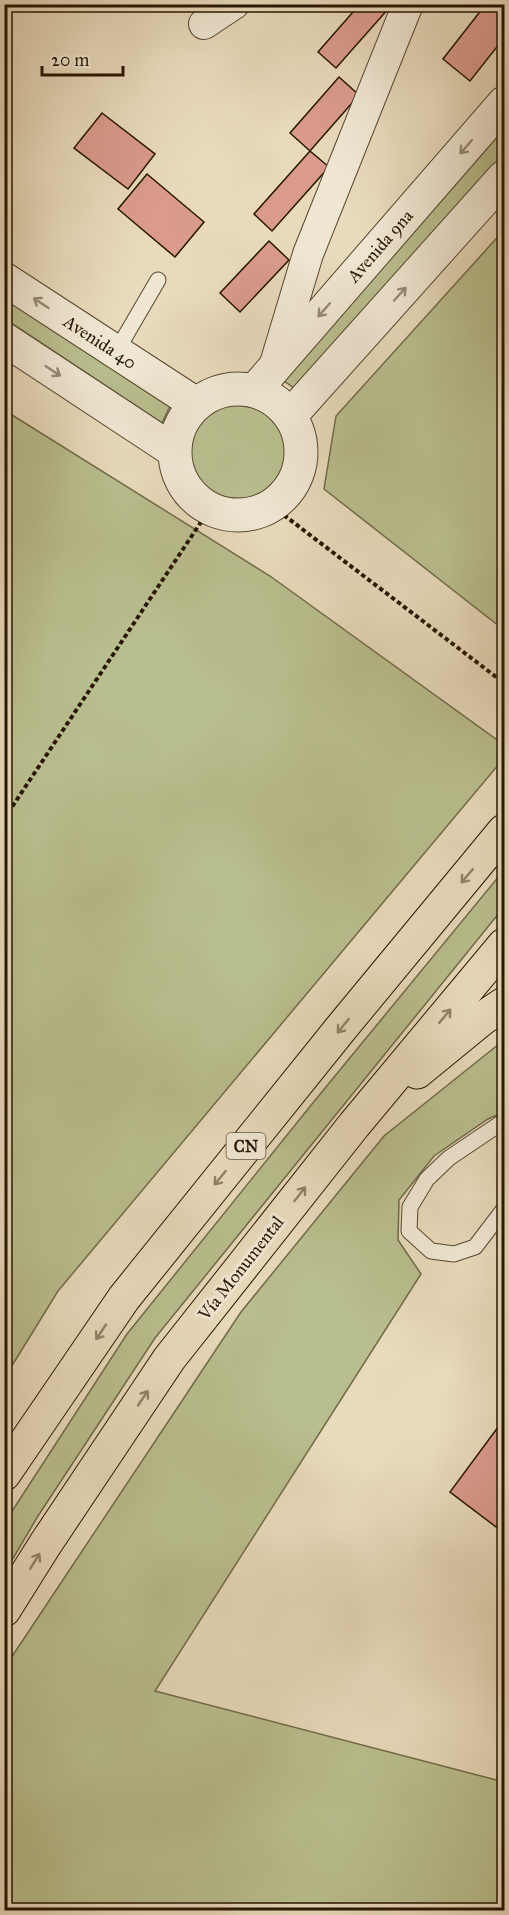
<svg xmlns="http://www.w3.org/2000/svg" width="509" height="1915" viewBox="0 0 509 1915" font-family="'IM FELL Great Primer',serif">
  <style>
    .green { fill: #b9be8e; stroke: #706a47; stroke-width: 1.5 }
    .building { fill: #da9b8d; stroke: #271600; stroke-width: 1.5 }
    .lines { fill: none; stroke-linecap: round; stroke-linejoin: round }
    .service-casing { stroke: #57472f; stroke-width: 17 }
    .minor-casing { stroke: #57472f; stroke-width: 32 }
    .tertiary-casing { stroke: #57472f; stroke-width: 35 }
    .motorway-casing { stroke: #271600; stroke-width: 35 }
    .path { stroke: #271600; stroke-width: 4; stroke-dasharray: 4.5 3; stroke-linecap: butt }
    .service { stroke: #f0e7d3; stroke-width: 15 }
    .minor { stroke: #f0e7d3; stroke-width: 30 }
    .tertiary { stroke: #f0e7d3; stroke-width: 33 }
    .motorway { stroke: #e8dabb; stroke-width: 33 }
    .oneway { stroke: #968974 }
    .oneway2 { stroke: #918267 }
    .labels { text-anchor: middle; stroke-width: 6; stroke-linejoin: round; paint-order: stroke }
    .shield { fill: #f0e7d3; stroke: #63553f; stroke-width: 1.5 }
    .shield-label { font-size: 16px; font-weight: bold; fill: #271600 }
    .street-label { font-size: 18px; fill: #271600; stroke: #f0e7d3 }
  </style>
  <rect width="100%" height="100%" fill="#e8dabb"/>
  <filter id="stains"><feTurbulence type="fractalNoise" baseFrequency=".00333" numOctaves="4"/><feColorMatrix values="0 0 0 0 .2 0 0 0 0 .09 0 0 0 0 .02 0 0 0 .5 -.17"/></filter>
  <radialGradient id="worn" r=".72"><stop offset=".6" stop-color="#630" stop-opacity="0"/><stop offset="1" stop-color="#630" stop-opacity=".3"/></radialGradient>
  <g class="green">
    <path d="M504 129V157L297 390 284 381Z"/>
    <path d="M504 230V630L324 489 336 416Z"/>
    <path d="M4 295 171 404 162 423 5 319Z"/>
    <circle cx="238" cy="454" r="50"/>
    <path d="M4 410 270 576 504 745V758L58 1291 5 1377Z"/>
    <path d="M504 870V907L155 1338 38 1516 5 1572V1522L127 1334 312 1104Z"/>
    <path d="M504 1040V1112L488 1119 434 1156 399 1200 398 1240 421 1274 155 1691 504 1782V1910H5V1667L241 1312 384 1136Z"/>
  </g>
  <g class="building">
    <path d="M360 4H385L389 8 336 68 318 52Z"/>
    <path d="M486 4H504V38L470 81 443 59Z"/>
    <path d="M339 77 359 95 310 151 290 133Z"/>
    <path d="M102 113 155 154 128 189 74 148Z"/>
    <path d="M310 151 329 167 272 231 254 214Z"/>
    <path d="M147 174 204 222 175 257 118 209Z"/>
    <path d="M269 241 289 260 240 312 220 293Z"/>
    <path d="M504 1419V1533L450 1492Z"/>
  </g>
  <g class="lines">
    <g class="service-casing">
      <g id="service">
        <path d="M116 352 158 280"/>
        <path d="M504 1121 449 1158 427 1179 410 1207 409 1231 431 1251 454 1254 475 1247 504 1209"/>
      </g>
    </g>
    <g class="minor-casing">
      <g id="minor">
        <path d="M204 24 234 4"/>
        <path d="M274 367 308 254 408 4"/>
      </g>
    </g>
    <g class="tertiary-casing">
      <g id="tertiary">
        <path d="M4 279 196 404"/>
        <path d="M4 339 174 451"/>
        <circle cx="238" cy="452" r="63"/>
        <path d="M255 390 504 103"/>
        <path d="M291 415 504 177"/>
      </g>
    </g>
    <g class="motorway-casing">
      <g id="motorway">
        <path d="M417 1072 483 1018 504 1004"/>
        <path d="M4 1474 124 1298 342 1027 504 831"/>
        <path d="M4 1610 46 1543 169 1359 354 1125 504 945"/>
      </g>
    </g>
    <g class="path">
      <path d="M272 506 504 683"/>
      <path d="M4 819 209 510"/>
    </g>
    <use href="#service" class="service"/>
    <use href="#minor" class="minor"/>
    <use href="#tertiary" class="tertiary"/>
    <use href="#motorway" class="motorway"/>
  </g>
  <defs><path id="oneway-shaft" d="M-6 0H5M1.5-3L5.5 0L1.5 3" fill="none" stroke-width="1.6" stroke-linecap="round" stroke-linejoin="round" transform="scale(1.5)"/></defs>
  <g class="oneway">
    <use href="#oneway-shaft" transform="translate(466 147) rotate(131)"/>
    <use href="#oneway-shaft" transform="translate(400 294) rotate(-48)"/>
    <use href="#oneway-shaft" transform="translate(41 303) rotate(-147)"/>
    <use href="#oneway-shaft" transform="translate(324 310) rotate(131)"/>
    <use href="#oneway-shaft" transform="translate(53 371) rotate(33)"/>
  </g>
  <g class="oneway2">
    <use href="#oneway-shaft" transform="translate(467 876) rotate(130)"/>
    <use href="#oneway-shaft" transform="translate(445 1016) rotate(-50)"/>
    <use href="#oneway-shaft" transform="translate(343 1026) rotate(129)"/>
    <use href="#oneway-shaft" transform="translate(220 1178) rotate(129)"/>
    <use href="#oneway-shaft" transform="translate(300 1194) rotate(-52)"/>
    <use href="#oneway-shaft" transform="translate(101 1332) rotate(124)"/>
    <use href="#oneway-shaft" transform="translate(143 1398) rotate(-56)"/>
    <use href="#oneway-shaft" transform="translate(35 1561) rotate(-58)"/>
  </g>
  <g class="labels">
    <rect class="shield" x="226.5" y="1133" width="39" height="26" rx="4.5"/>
    <g class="shield-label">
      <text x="246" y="1152">CN</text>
    </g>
    <g class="street-label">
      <text transform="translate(380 246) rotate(-49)" y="6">Avenida 9na</text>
      <text transform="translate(100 342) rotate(33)" y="6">Avenida 40</text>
      <text transform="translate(241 1268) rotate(-52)" y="6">Vía Monumental</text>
    </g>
  </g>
  <rect width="509" height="1915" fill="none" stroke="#e8dabb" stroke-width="24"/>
  <rect x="6" y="6" width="497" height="1903" fill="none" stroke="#271600" stroke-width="3"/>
  <rect x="12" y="12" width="485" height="1891" fill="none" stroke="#271600" stroke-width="1.5"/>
  <path d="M42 66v9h81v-9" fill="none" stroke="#271600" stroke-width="3"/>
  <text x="51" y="66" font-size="18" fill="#271600" stroke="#f0e7d3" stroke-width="4.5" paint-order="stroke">20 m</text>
  <rect width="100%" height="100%" filter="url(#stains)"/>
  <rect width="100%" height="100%" fill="url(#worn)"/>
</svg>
